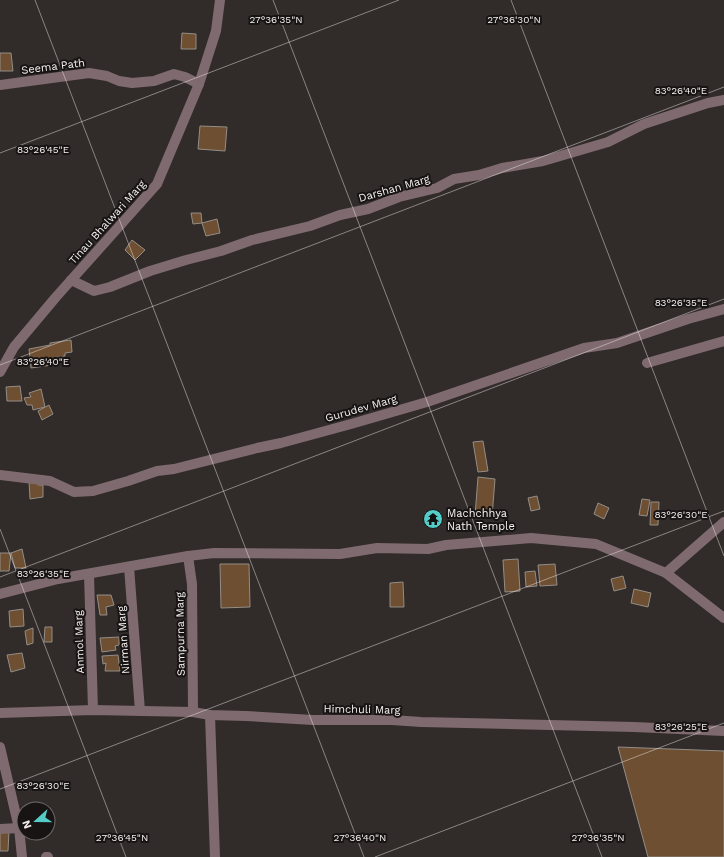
<svg xmlns="http://www.w3.org/2000/svg" width="724" height="857" viewBox="0 0 724 857" font-family="'Work Sans',sans-serif">
  <style>
    .building { fill: #6e4f31; stroke: #938e89 }
    .lines { fill: none; stroke-linecap: round; stroke-linejoin: round }
    .minor { stroke: #7f6a6f; stroke-width: 10 }
    .ticks { fill: none; stroke: #f6f1f0; stroke-width: 1; stroke-opacity: 0.45 }
    .labels { text-anchor: middle; stroke-width: 4; stroke-linejoin: round; paint-order: stroke }
    .street-label { font-size: 11px; fill: #f6f1f0; stroke: #171413 }
    .poi-label { font-size: 11px; fill: #f6f1f0; stroke: #171413; text-anchor: start }
    .ticks-label { font-size: 10px; text-anchor: middle; fill: #f6f1f0; stroke: #171413; stroke-width: 4; stroke-linejoin: round; paint-order: stroke }
  </style>
  <rect width="100%" height="100%" fill="#312b29"/>
  <g class="building">
    <path d="M182 33 196 34V49H181Z"/>
    <path d="M0 53H11L13 71H0Z"/>
    <path d="M200 126 227 127 225 151 198 149Z"/>
    <path d="M191 213H201L202 223 193 224Z"/>
    <path d="M217 219 220 233 206 236 202 223Z"/>
    <path d="M132 240 145 250 135 260 125 250Z"/>
    <path d="M71 340 72 352 65 353V356L58 357 59 364 31 368 29 349 50 345V343Z"/>
    <path d="M20 386 22 401H7L6 387Z"/>
    <path d="M41 389 45 407 33 410 32 405H27L24 398 31 397 29 393Z"/>
    <path d="M49 405 53 414 42 420 38 411Z"/>
    <path d="M483 441 488 471 478 472 473 442Z"/>
    <path d="M478 477 495 479 492 517 475 516Z"/>
    <path d="M39 480 38 485H43V497L30 499 29 481Z"/>
    <path d="M537 496 540 509 531 511 528 498Z"/>
    <path d="M642 499 650 500 647 516 639 515Z"/>
    <path d="M651 502H659L658 525H650Z"/>
    <path d="M598 503 609 508 604 519 594 514Z"/>
    <path d="M22 549 26 568H15L11 553Z"/>
    <path d="M0 553H11L9 571H0Z"/>
    <path d="M518 559 520 591 505 592 503 560Z"/>
    <path d="M220 564H249L250 607 221 608Z"/>
    <path d="M555 564 557 585 540 586 538 565Z"/>
    <path d="M535 571 537 586 526 587 525 572Z"/>
    <path d="M623 576 626 588 614 591 611 579Z"/>
    <path d="M403 582 404 607H390V583Z"/>
    <path d="M634 589 651 593 648 607 631 603Z"/>
    <path d="M97 595H111L114 605 106 607 107 615H100Z"/>
    <path d="M23 609 24 626 10 627 9 611Z"/>
    <path d="M45 627H52V642H44Z"/>
    <path d="M33 628V643L27 645 25 631Z"/>
    <path d="M119 637V645L115 646 116 650 102 652 100 638Z"/>
    <path d="M22 653 25 668 11 672 7 655Z"/>
    <path d="M118 655 120 671H105L106 663 103 664 102 656Z"/>
    <path d="M618 747 724 751V857H648Z"/>
    <path d="M9 831 8 851H0V832Z"/>
  </g>
  <g class="lines">
    <g class="minor">
      <path d="M0 85 89 73 107 76 119 81 132 83 154 81 174 74 185 77 199 84"/>
      <path d="M71 280 94 291 110 287 150 271 186 260 221 251 252 240 310 226 340 215 368 209 399 197 437 188 454 179 479 175 502 168 543 161 608 142 644 124 708 103 724 100"/>
      <path d="M647 363 724 341"/>
      <path d="M0 372 14 347 56 297 157 184 199 84 216 31 220 0"/>
      <path d="M0 475 50 481 74 492 93 491 128 481 157 471 174 469 257 448 281 443 351 424 427 402 584 348 617 343 688 319 724 309"/>
      <path d="M188 556 192 584 193 712"/>
      <path d="M129 567 140 711"/>
      <path d="M666 573 724 522"/>
      <path d="M89 574 93 710"/>
      <path d="M0 594 58 579 188 556 214 553 340 554 377 548 428 549 446 545 531 538 596 544 666 573 724 618"/>
      <path d="M0 713 93 710 193 712 210 715 246 716 313 720H392L421 722 634 727 724 731"/>
      <path d="M210 715 215 857"/>
      <path d="M0 747 19 828 22 857"/>
      <path d="M0 829 19 828"/>
      <path d="M46 857H48"/>
    </g>
  </g>
  <path class="ticks" d="M35 0 364 857M273 0 602 857M511 0 724 556M0 153 399 0M0 365 724 87M0 529 126 857M0 577 724 299M0 789 724 511M375 857 724 723"/>
  <defs>
    <g id="temple-disc" transform="scale(1)"><circle r="9.5" fill="#54cdc8" stroke="#171413"/><path d="M0-6L5-2H3V0L6.5 2.5H4V6H1.5V3h-3V6H-4V2.5H-6.5L-3 0V-2H-5Z" fill="#111"/></g>
  </defs>
  <g fill-rule="evenodd">
    <use href="#temple-disc" x="433" y="519"/>
  </g>
  <g class="labels">
    <g class="street-label">
      <text transform="translate(53 66) rotate(-7)" y="4">Seema Path</text>
      <text transform="translate(394 188) rotate(-16)" y="4">Darshan Marg</text>
      <text transform="translate(107 222) rotate(-48)" y="4">Tinau Bhalwari Marg</text>
      <text transform="translate(361 408) rotate(-16)" y="4">Gurudev Marg</text>
      <text transform="translate(180 634) rotate(-91)" y="4">Sampurna Marg</text>
      <text transform="translate(123 640) rotate(-94)" y="4">Nirman Marg</text>
      <text transform="translate(79 642) rotate(-92)" y="4">Anmol Marg</text>
      <text transform="translate(362 709) rotate(1)" y="4">Himchuli Marg</text>
    </g>
    <g class="poi-label">
      <text x="447" y="517">Machchhya<tspan x="447" dy="13">Nath Temple</tspan></text>
    </g>
  </g>
  <g class="ticks-label">
    <text x="276" y="23">27°36'35"N</text>
    <text x="514" y="23">27°36'30"N</text>
    <text x="681" y="94">83°26'40"E</text>
    <text x="43" y="153">83°26'45"E</text>
    <text x="681" y="306">83°26'35"E</text>
    <text x="43" y="365">83°26'40"E</text>
    <text x="681" y="518">83°26'30"E</text>
    <text x="43" y="577">83°26'35"E</text>
    <text x="681" y="730">83°26'25"E</text>
    <text x="43" y="789">83°26'30"E</text>
    <text x="122" y="841">27°36'45"N</text>
    <text x="360" y="841">27°36'40"N</text>
    <text x="598" y="841">27°36'35"N</text>
  </g>
  <g transform="translate(36 821) rotate(249)"><circle r="19" fill="#171413" stroke="#706c6b"/>
  <path d="M0-3L7 15L0 10L-7 15Z" fill="#54cdc8"/>
  <text y="-6" font-size="11" font-weight="bold" text-anchor="middle" fill="#f6f1f0">N</text>
  </g>
</svg>
